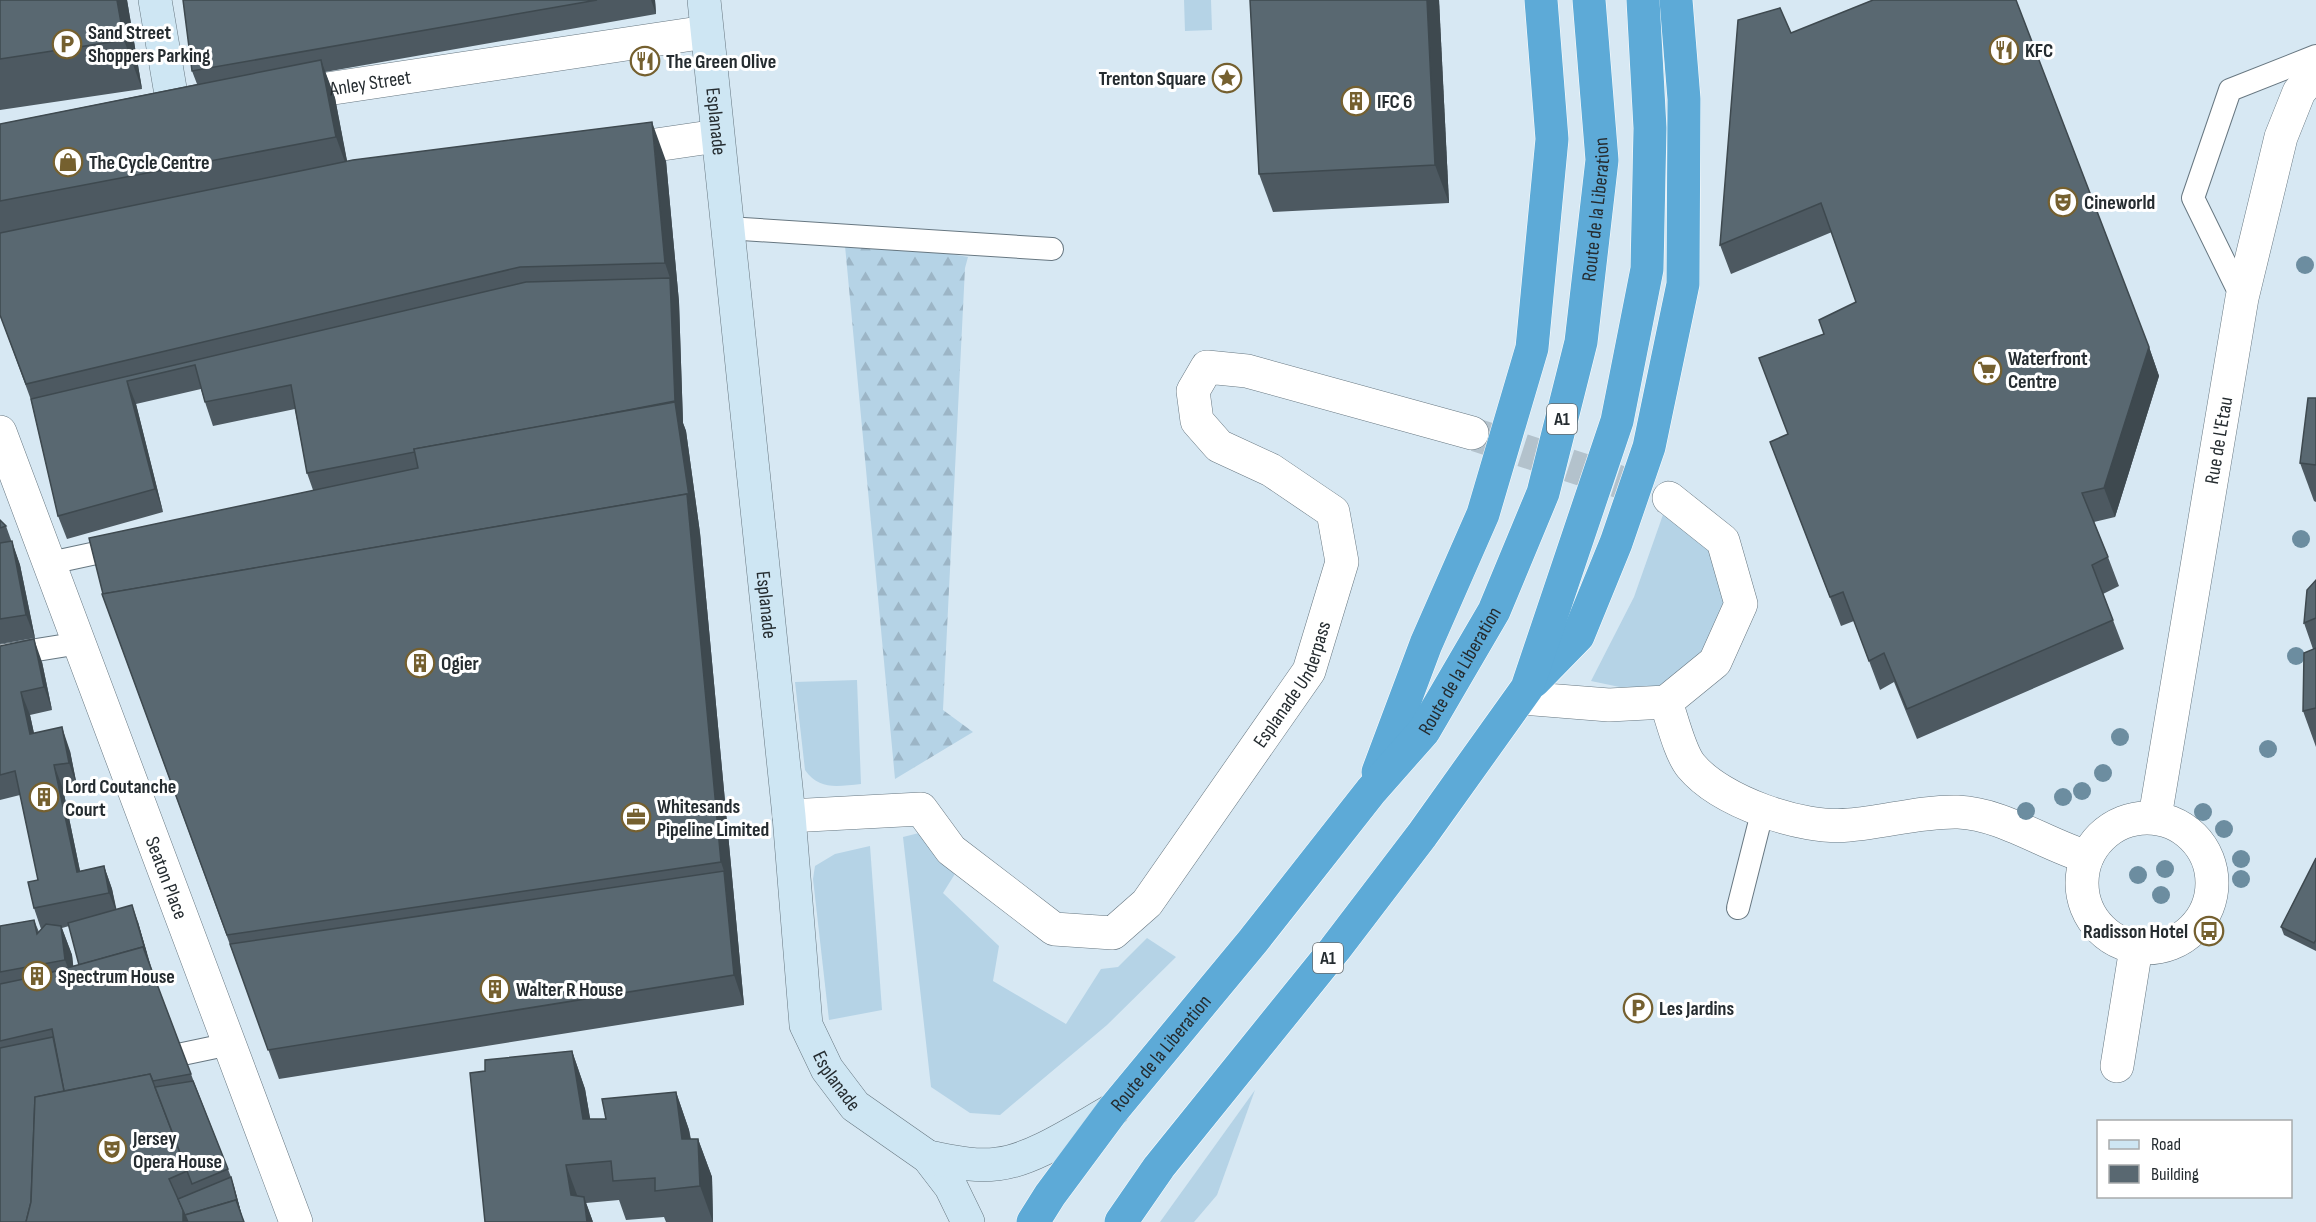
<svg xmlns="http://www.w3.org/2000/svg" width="2316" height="1222" viewBox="0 0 2316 1222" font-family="'Sofia Sans Condensed',sans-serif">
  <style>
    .grass { fill: #b5d3e6 }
    .forest { fill: url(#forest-firs) }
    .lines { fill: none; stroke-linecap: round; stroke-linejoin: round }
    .street-tunnel { stroke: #b3c2cc; stroke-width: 33; stroke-dasharray: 33 16; stroke-linecap: butt }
    .lane-casing { stroke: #677781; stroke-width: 24 }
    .street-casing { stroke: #677781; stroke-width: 34 }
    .secondary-casing { stroke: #677781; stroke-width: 34 }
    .highway-casing { stroke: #fff; stroke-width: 34 }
    .lane { stroke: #fff; stroke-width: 22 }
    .street { stroke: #fff; stroke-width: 33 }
    .secondary { stroke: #cee6f3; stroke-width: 33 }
    .highway { stroke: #5daad7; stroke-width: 33 }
    .tree { fill: #6c8da0 }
    .wall { fill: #4d5961; fill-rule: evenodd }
    .shaded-wall { fill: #3e494f }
    .building { fill: #596871; stroke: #3e494f; stroke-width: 1.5 }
    .labels { text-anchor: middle; stroke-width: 6; stroke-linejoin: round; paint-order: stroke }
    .shield { fill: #fff; stroke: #666b6e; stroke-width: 1.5 }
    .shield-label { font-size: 18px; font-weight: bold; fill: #252c30 }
    .poi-label { font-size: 20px; font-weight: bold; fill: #252c30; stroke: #fff; text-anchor: start }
    .street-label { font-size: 20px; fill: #252c30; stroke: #fff }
  </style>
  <defs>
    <pattern id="forest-firs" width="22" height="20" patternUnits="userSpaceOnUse" patternTransform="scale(1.5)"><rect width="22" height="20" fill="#b5d3e6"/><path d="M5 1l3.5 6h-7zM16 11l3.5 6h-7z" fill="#9cb5c6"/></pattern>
  </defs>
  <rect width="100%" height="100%" fill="#d7e8f3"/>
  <g class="grass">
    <path d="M1184 0H1211L1212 30 1185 31Z"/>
    <path d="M1665 509 1713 548 1727 589 1722 632 1692 671 1662 686 1634 690 1591 681 1634 597Z"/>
    <path d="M857 680 861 784C838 786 820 791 805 770L795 682Z"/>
    <path d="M927 831 958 869 943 893 999 946 993 981 1066 1024 1101 969 1118 967 1147 938 1176 957 1107 1025 1000 1115 970 1113 931 1087 903 837Z"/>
    <path d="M870 846 882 1010 829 1020 813 879 815 866 835 854Z"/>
    <path d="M1255 1090 1217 1195 1194 1222H1160Z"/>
  </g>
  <path class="forest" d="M844 235 968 257 965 268 943 710 973 732 895 779Z"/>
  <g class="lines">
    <path class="street-tunnel" d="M1476 435 1669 498"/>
    <g class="lane-casing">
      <g id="lane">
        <path d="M727 228 1052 249"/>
        <path d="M2242 298 2193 198 2230 90 2316 56"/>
        <path d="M50 563 124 547"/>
        <path d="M0 656 80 643"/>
        <path d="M1738 908 1763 809"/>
        <path d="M154 1060 230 1044"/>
      </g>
    </g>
    <g class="street-casing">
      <g id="street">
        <path id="s1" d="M287 95 706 32"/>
        <path d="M615 151 717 136"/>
        <path id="s2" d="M0 432 296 1222"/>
        <path d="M1521 698 1609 705 1666 702"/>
        <path d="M1666 702C1672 719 1680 753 1691 766 1721 802 1803 830 1849 825 1886 822 1921 811 1958 812 2003 814 2044 844 2087 857"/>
        <path d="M1666 702 1715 662 1741 604 1723 541 1669 498"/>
        <path id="s3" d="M789 816 921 809 951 850 1054 929 1113 933 1147 903 1309 671 1342 562 1333 512 1271 470 1219 446 1197 421 1193 391 1207 367 1247 371 1472 433"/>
        <path id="s4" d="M2155 817 2242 298 2281 137 2299 92 2316 72"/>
        <circle cx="2147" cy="883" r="65"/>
        <path d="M2117 1066 2136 948"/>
      </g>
    </g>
    <g class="secondary-casing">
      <g id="secondary">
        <path id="s5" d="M704 0 789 816 806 1025 827 1069 855 1106 928 1157 951 1187 968 1222"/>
        <path d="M152 116 174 112 155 0"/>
        <path d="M928 1157C950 1161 974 1167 997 1164 1032 1161 1082 1127 1113 1110"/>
      </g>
    </g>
    <g class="highway-casing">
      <g id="highway">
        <path d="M1534 681 1578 636 1616 543 1649 447 1683 284 1684 99 1676 0"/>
        <path d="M1378 772 1426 644 1483 514 1532 348 1552 139 1541 0"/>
        <path id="s6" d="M1033 1222 1050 1195 1113 1110 1253 941 1371 791 1424 731 1494 611 1543 493 1581 342 1602 160 1589 0"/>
        <path d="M1121 1222 1159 1167 1335 949 1422 835 1527 688 1617 421 1647 269 1650 128 1643 0"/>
      </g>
    </g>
    <use href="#lane" class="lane"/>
    <use href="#street" class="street"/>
    <use href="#secondary" class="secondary"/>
    <use href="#highway" class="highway"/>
  </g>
  <g class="tree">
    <circle cx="2305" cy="265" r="9"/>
    <circle cx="2301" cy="539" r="9"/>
    <circle cx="2296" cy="656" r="9"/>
    <circle cx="2120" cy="737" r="9"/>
    <circle cx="2268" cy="749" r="9"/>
    <circle cx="2103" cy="773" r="9"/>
    <circle cx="2082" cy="791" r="9"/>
    <circle cx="2063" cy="797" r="9"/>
    <circle cx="2026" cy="811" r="9"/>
    <circle cx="2203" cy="812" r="9"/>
    <circle cx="2224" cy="829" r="9"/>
    <circle cx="2241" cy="859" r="9"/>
    <circle cx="2165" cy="869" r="9"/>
    <circle cx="2138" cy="875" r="9"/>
    <circle cx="2241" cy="879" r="9"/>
    <circle cx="2161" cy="895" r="9"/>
  </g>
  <g class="wall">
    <path d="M0 0H127L142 89 0 110Z"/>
    <path d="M183 0H655L656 14 325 72 335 98 347 162 666 161 679 302 683 423 686 431 700 533 744 1005 279 1079 102 594 313 490 307 473 295 409 213 426 205 402 201 389 136 404 163 512 67 539 58 516 31 400 0 315V124L197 84 192 71Z"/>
    <path d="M1250 0H1439L1449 203 1273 212 1259 174Z"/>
    <path d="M1791 33 2149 347 2159 376 2115 517 2094 522 2108 557 2119 586 2103 594 2124 649 1917 739 1894 682 1880 690 1854 621 1841 626 1770 442 1787 435 1824 334 1856 302 1832 232 1731 274 1720 245Z"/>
    <path d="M2316 398V502L2314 501 2300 463Z"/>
    <path d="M0 520 6 526 20 565 35 638 0 644Z"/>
    <path d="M2316 580V747L2303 711 2313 649 2304 623Z"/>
    <path d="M0 646 42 662 52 710 30 715 34 733 70 751 77 786 63 789 80 871 104 866 112 889 116 910 138 922 151 968 194 1082 231 1177 242 1216 0 1222V926L34 920 39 932 41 929 34 908 38 880 20 795 0 800ZM69 926 79 965 73 966 72 955 62 928Z"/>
    <path d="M2316 858V951L2284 935 2281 927Z"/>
    <path d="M572 1051 585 1089 590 1119H606L676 1092 689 1130 691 1139H698L712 1177 713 1222H666L664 1217 626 1220 619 1200 586 1203 593 1222 485 1071Z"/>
  </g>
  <g class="shaded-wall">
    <path d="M117 0H127L142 89 124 40Z"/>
    <path d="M651 0H655L656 14Z"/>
    <path d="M1427 0H1439L1449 203 1435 165Z"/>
    <path d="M321 60 335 98 350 176 336 137Z"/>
    <path d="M652 122 666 161 679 302 683 423 686 431 700 533 690 503 675 401 670 278 665 263Z"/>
    <path d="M2149 347 2159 376 2115 517 2104 488Z"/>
    <path d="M127 381 136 404 163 512 155 489Z"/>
    <path d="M687 494 700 533 744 1005 734 975 724 871 721 862Z"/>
    <path d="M12 541 20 565 35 638 26 615Z"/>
    <path d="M34 639 42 662 52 710 44 687Z"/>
    <path d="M21 692 30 715 39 757 30 734Z"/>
    <path d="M62 727 70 751 77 786 69 763Z"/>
    <path d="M54 765 63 789 85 895 77 872Z"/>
    <path d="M104 866 112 889 118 916 109 893Z"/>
    <path d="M132 905 138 922 152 970 146 954Z"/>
    <path d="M61 926 72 955 76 989 65 960Z"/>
    <path d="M572 1051 585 1089 597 1158 583 1119Z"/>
    <path d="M676 1092 689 1130 696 1178 682 1139Z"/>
    <path d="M698 1139 712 1177 713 1222 700 1186Z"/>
    <path d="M566 1165 580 1203 571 1195Z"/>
    <path d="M231 1177 234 1186 242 1216 236 1200Z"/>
    <path d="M584 1197 593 1222H587Z"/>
    <path d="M183 1210 188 1222H183Z"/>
  </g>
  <g class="building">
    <path d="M0 0H117L124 40 0 59Z"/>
    <path d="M183 0H597L192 71Z"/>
    <path d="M1250 0H1427L1435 165 1259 174Z"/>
    <path d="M1873 0H2016L2149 347 2104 488 2082 493 2108 557 2092 565 2113 620 1907 709 1884 653 1869 661 1843 592 1830 597 1770 442 1788 434 1759 358 1824 334 1819 320 1856 302 1821 203 1720 245 1738 20 1780 8 1791 33Z"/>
    <path d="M321 60 336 137 0 201V124Z"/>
    <path d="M652 122 665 263 520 267 26 384 0 315V233L353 160Z"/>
    <path d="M670 278 675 401 571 421 414 449 415 452 307 473 291 385 205 402 195 365 127 381 155 489 58 516 31 399 526 282Z"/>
    <path d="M2308 398H2316V465L2300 463Z"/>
    <path d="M675 402 690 503 687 494 103 594 89 538 418 468 414 449Z"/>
    <path d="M687 494 721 862 227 935 102 594Z"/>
    <path d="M0 520 6 526 0 528Z"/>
    <path d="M12 541 26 615 0 619V543Z"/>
    <path d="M2316 580V618L2304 623 2307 590Z"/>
    <path d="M34 639 44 687 21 692 30 734 62 727 69 763 54 765 77 872 104 866 109 893 34 908 28 882 38 880 15 771 0 775V646Z"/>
    <path d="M2316 648V708L2303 711 2304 653Z"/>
    <path d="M2316 858V940L2314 943 2281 927Z"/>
    <path d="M724 871 734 975 268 1050 230 944Z"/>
    <path d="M132 905 146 953 143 947 79 965 68 923Z"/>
    <path d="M34 920 37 934 46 924 61 926 65 960 0 972V926Z"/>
    <path d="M143 947 191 1074 153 1081 150 1074 64 1091 52 1029 0 1041V984L38 976Z"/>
    <path d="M53 1037 64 1091 35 1097 31 1202 26 1222H0V1048Z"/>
    <path d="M572 1051 583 1119H606L602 1099 676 1092 682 1139H698L700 1186 655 1191V1178L613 1181 611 1161 566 1165 571 1195 584 1197 587 1222H485L470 1073 485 1071V1060Z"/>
    <path d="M150 1074 187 1171 169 1179 183 1210V1222H26L31 1202 35 1097Z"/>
    <path d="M193 1081 228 1169 192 1184 155 1087Z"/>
    <path d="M231 1177 239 1208 236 1200 185 1215 178 1199Z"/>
    <path d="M236 1200 244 1222H188L185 1215Z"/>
  </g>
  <defs>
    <g id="parking-ring" transform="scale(1.5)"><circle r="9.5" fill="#fff" stroke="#75602f" stroke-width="1.5"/><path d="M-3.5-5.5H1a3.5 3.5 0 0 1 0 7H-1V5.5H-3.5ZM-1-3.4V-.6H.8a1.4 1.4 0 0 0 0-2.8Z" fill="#75602f"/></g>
    <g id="restaurant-ring" transform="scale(1.5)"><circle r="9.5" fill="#fff" stroke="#75602f" stroke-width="1.5"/><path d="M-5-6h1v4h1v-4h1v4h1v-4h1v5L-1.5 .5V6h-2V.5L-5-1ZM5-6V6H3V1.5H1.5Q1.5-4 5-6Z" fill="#75602f"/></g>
    <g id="sight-ring" transform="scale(1.5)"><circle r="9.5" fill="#fff" stroke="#75602f" stroke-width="1.5"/><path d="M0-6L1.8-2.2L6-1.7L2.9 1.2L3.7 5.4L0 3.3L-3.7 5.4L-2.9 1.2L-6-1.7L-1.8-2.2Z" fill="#75602f"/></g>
    <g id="building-ring" transform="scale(1.5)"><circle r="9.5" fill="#fff" stroke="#75602f" stroke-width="1.5"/><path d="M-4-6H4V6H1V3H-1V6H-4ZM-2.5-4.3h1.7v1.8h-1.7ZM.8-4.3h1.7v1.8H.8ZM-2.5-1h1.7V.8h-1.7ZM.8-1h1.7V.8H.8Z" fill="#75602f"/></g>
    <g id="shop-ring" transform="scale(1.5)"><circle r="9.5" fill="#fff" stroke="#75602f" stroke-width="1.5"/><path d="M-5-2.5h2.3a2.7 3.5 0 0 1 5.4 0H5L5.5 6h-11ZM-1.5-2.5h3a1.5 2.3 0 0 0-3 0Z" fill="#75602f"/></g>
    <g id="theatre-ring" transform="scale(1.5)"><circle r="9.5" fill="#fff" stroke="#75602f" stroke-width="1.5"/><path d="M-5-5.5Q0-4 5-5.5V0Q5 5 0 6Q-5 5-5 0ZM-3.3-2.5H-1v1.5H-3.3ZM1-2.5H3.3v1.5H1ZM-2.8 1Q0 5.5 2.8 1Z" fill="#75602f"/></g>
    <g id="supermarket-ring" transform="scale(1.5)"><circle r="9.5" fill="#fff" stroke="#75602f" stroke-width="1.5"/><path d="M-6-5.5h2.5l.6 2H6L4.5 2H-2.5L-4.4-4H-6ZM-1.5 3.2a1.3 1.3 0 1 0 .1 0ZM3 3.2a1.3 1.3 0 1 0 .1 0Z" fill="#75602f"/></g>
    <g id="office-ring" transform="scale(1.5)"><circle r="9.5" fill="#fff" stroke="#75602f" stroke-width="1.5"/><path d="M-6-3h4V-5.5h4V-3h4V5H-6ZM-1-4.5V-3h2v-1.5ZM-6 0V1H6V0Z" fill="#75602f"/></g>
    <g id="bus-ring" transform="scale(1.5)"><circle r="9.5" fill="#fff" stroke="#75602f" stroke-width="1.5"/><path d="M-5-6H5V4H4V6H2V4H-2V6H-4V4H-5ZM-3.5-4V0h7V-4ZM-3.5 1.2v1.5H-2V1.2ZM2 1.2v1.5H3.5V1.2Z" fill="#75602f"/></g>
  </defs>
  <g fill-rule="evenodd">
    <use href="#parking-ring" x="67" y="44"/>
    <use href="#restaurant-ring" x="2004" y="50"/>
    <use href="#restaurant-ring" x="645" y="61"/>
    <use href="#sight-ring" x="1227" y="78"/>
    <use href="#building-ring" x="1356" y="101"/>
    <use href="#shop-ring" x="68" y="162"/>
    <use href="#theatre-ring" x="2063" y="202"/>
    <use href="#supermarket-ring" x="1987" y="370"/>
    <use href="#building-ring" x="420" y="663"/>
    <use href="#building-ring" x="44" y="797"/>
    <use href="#office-ring" x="636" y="817"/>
    <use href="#bus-ring" x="2209" y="931"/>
    <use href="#building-ring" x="37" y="976"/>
    <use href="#building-ring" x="495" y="989"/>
    <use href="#parking-ring" x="1638" y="1008"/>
    <use href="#theatre-ring" x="112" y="1149"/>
  </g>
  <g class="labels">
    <g class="shield">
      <rect x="1547" y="404" width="30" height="30" rx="4.5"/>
      <rect x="1313" y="943" width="30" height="30" rx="4.5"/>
    </g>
    <g class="shield-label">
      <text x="1562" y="425">A1</text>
      <text x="1328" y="964">A1</text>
    </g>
    <g class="poi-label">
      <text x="88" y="39">Sand Street<tspan x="88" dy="23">Shoppers Parking</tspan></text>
      <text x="2025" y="57">KFC</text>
      <text x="666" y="68">The Green Olive</text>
      <text x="1206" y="85" text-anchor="end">Trenton Square</text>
      <text x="1377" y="108">IFC 6</text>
      <text x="89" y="169">The Cycle Centre</text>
      <text x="2084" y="209">Cineworld</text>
      <text x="2008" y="365">Waterfront<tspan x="2008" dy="23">Centre</tspan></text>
      <text x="441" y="670">Ogier</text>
      <text x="65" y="793">Lord Coutanche<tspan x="65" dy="23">Court</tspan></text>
      <text x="657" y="813">Whitesands<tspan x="657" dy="23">Pipeline Limited</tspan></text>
      <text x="2188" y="938" text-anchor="end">Radisson Hotel</text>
      <text x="58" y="983">Spectrum House</text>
      <text x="516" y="996">Walter R House</text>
      <text x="1659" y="1015">Les Jardins</text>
      <text x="133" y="1145">Jersey<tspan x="133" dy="23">Opera House</tspan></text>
    </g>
    <g class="street-label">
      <text dy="7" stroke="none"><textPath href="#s1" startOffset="84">Anley Street</textPath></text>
      <text dy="7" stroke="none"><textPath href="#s5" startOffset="122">Esplanade</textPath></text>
      <text dy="7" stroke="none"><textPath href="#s6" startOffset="1184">Route de la Liberation</textPath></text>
      <text dy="7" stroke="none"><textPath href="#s4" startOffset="382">Rue de L'Etau</textPath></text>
      <text dy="7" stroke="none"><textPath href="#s5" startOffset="608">Esplanade</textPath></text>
      <text dy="7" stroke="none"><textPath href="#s6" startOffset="698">Route de la Liberation</textPath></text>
      <text dy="7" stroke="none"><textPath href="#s3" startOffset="681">Esplanade Underpass</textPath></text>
      <text dy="7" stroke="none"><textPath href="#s2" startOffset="476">Seaton Place</textPath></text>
      <text dy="7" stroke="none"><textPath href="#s6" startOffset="212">Route de la Liberation</textPath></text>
      <text dy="7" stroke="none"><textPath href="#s5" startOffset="1094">Esplanade</textPath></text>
    </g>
  </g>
  <rect x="2097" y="1120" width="195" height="78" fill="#ffffff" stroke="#a8abac" stroke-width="1.5"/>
  <rect x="2109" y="1140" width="30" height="9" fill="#cee6f3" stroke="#a8abac" stroke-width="1.5"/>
  <text x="2151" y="1150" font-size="18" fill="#252c30">Road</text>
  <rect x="2109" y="1165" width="30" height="18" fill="#596871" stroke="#a8abac" stroke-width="1.5"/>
  <text x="2151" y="1180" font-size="18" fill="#252c30">Building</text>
</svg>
